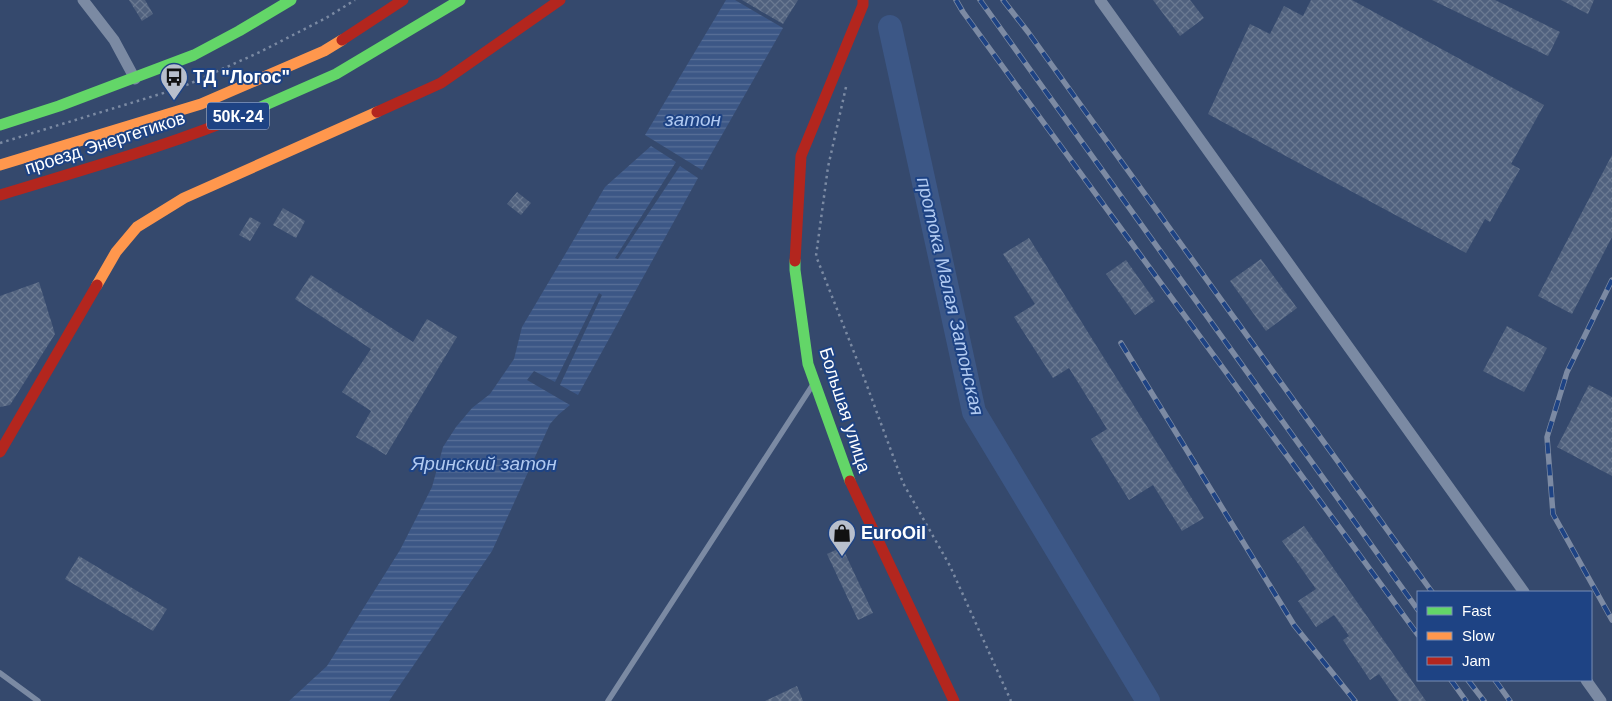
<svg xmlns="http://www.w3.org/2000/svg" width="1612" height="701" viewBox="0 0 1612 701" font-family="Helvetica,sans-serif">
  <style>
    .water { fill: url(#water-rules) }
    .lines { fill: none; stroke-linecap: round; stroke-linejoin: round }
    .river { stroke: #3c5786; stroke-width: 24 }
    .building { fill: url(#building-cross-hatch) }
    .path { stroke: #7b8aa3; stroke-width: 2.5; stroke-dasharray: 2.5 4; stroke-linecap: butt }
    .lane { stroke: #7b8aa3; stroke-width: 5.5 }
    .street { stroke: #7b8aa3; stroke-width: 11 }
    .fast { stroke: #63d668; stroke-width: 11 }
    .slow { stroke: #ff974d; stroke-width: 11 }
    .jam { stroke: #b3261e; stroke-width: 11 }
    .rail-casing { stroke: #7c8aa3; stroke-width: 5.5 }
    .rail { stroke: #1e4384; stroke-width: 4; stroke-dasharray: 11; stroke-linecap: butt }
    .labels { text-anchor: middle; stroke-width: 4; stroke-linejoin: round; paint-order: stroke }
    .shield { fill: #1e4384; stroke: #bcc7da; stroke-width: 1 }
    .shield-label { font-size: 16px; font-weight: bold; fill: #fff }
    .poi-label { font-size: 18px; font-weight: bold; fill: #fff; stroke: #1e4384; text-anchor: start }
    .street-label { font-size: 18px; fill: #fff; stroke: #1e4384 }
    .water-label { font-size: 19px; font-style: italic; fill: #b1caf1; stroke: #1e4384 }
  </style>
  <defs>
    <pattern id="water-rules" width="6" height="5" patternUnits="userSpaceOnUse" patternTransform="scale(1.25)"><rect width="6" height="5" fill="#3c5786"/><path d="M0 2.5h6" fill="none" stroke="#597098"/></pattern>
    <pattern id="building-cross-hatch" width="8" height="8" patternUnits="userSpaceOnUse" patternTransform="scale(1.25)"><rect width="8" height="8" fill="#50617e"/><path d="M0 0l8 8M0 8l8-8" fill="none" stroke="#6a7991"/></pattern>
  </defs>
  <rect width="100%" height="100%" fill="#35496d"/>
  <g class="water">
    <path d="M726 0H735L783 28 702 170 645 135Z"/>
    <path d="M651 146 676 162 615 258 618 259 680 166 698 178 578 395 560 385 602 295 599 293 555 382 534 371 527 380 570 405 558 415 550 424 492 551 389 701H289L327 666 400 550 432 487 443 447 456 427 472 408 490 394 514 359 522 327 605 187Z"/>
  </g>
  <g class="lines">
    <path class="river" d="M890 27 974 412 1148 701"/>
  </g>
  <g class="building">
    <path d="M129 0H145L153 14 142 21Z"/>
    <path d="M742 0H798L783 24Z"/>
    <path d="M1153 0H1190L1204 18 1180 36Z"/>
    <path d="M1311 0H1352L1544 105 1511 164 1520 169 1490 222 1485 219 1466 253 1208 114 1250 24 1270 34 1284 6 1303 16Z"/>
    <path d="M1432 0H1495L1560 32 1548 56Z"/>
    <path d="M1561 0H1594L1588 14Z"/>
    <path d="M1612 155V237L1572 314 1538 296Z"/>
    <path d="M517 192 531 203 521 215 507 204Z"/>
    <path d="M283 208 305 221 296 238 273 225Z"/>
    <path d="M250 217 261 223 250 241 239 235Z"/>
    <path d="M1029 238 1204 518 1182 531 1153 485 1129 500 1091 439 1107 429 1069 368 1053 378 1014 317 1035 304 1003 254Z"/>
    <path d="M1261 259 1297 308 1266 331 1230 281Z"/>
    <path d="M1126 260 1155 301 1135 315 1106 274Z"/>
    <path d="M311 275 413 342 427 319 457 337 386 455 356 437 371 411 342 392 371 349 295 299Z"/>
    <path d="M39 282 55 334 10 405 0 407V296Z"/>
    <path d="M1507 326 1547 348 1524 392 1483 371Z"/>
    <path d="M1589 385 1612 397V476L1557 447Z"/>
    <path d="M1304 526 1426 701H1398L1379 674 1370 680 1343 640 1349 636 1334 615 1316 627 1298 601 1316 589 1282 541Z"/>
    <path d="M842 547 873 613 858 620 827 554Z"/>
    <path d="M79 556 167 609 153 631 65 579Z"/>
    <path d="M797 686 803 701H765Z"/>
  </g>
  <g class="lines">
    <g class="path">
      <path d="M174 78 180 88"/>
      <path d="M846 87 828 167 816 256 863 375 903 483 950 566 1011 701"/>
      <path d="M0 143 180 88 260 52 326 18 355 0"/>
    </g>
    <g class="lane">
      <path d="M0 673 38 701"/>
      <path d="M608 701 812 386"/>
    </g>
    <g class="street">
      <path d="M83 0 114 40 135 79"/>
      <path d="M1100 0 1524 592"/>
      <path d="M1586 680 1601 701"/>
    </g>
    <g class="fast">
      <path d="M254 110 336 74 460 0"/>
      <path d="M0 125 59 106 194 55 239 31 291 0"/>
      <path d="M795 261V270L808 364 850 481"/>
    </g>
    <g class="slow">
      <path d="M0 165 201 104 324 51 342 40"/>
      <path d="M97 285 116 252 137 227 184 198 377 112"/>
    </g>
    <g class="jam">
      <path d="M342 40 403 0"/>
      <path d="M377 112 441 83 560 0"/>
      <path d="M0 195C85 169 172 145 254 110"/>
      <path d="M795 261 801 156 863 5V0"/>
      <path d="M0 452 97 285"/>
      <path d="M850 481 954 701"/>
    </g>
    <g class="rail-casing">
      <g id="rail">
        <path d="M956 0 963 12 1019 89 1418 635"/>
        <path d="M980 0 1418 610"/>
        <path d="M1003 0 1028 32 1432 592"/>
        <path d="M1612 280 1567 372 1547 437 1553 514 1612 620"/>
        <path d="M1121 343 1294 625 1355 701"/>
        <path d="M1451 680 1466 701"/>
        <path d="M1468 680 1484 701"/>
        <path d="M1495 680 1510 701"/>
      </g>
    </g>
    <use href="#rail" class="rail"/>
  </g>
  <defs>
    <g id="bus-pin" transform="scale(1.4375)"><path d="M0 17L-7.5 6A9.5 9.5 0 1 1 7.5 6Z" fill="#b8bfcc" stroke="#1e4384"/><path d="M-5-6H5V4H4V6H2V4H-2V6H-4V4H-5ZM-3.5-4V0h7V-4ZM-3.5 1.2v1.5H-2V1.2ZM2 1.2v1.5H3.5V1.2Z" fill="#111"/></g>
    <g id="shop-pin" transform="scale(1.4375)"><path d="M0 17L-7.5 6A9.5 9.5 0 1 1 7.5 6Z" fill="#b8bfcc" stroke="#1e4384"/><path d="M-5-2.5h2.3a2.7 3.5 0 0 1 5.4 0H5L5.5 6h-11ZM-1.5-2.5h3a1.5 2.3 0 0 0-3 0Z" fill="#111"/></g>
  </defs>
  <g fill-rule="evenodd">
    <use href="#bus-pin" x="174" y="77"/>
    <use href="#shop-pin" x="842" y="533"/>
  </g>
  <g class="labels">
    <rect class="shield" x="207" y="102.5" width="62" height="27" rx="4"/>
    <g class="shield-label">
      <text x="238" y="122">50К-24</text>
    </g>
    <g class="poi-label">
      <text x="193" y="83">ТД "Логос"</text>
      <text x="861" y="539">EuroOil</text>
    </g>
    <g class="street-label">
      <text transform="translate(105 143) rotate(-18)" y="6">проезд Энергетиков</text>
      <text transform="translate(845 410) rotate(72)" y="6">Большая улица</text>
    </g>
    <g class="water-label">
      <text x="693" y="126">затон</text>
      <text transform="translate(951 296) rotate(77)" y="7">протока Малая Затонская</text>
      <text x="484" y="470">Яринский затон</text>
    </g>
  </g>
  <rect x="1417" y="591" width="175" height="90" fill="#1e4384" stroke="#788eb5"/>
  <rect x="1427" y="607" width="25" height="8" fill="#63d668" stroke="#788eb5"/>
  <text x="1462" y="616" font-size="15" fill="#ffffff">Fast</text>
  <rect x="1427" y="632" width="25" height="8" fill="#ff974d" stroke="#788eb5"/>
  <text x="1462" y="641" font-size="15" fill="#ffffff">Slow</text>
  <rect x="1427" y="657" width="25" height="8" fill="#b3261e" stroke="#788eb5"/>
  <text x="1462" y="666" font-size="15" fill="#ffffff">Jam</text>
</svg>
